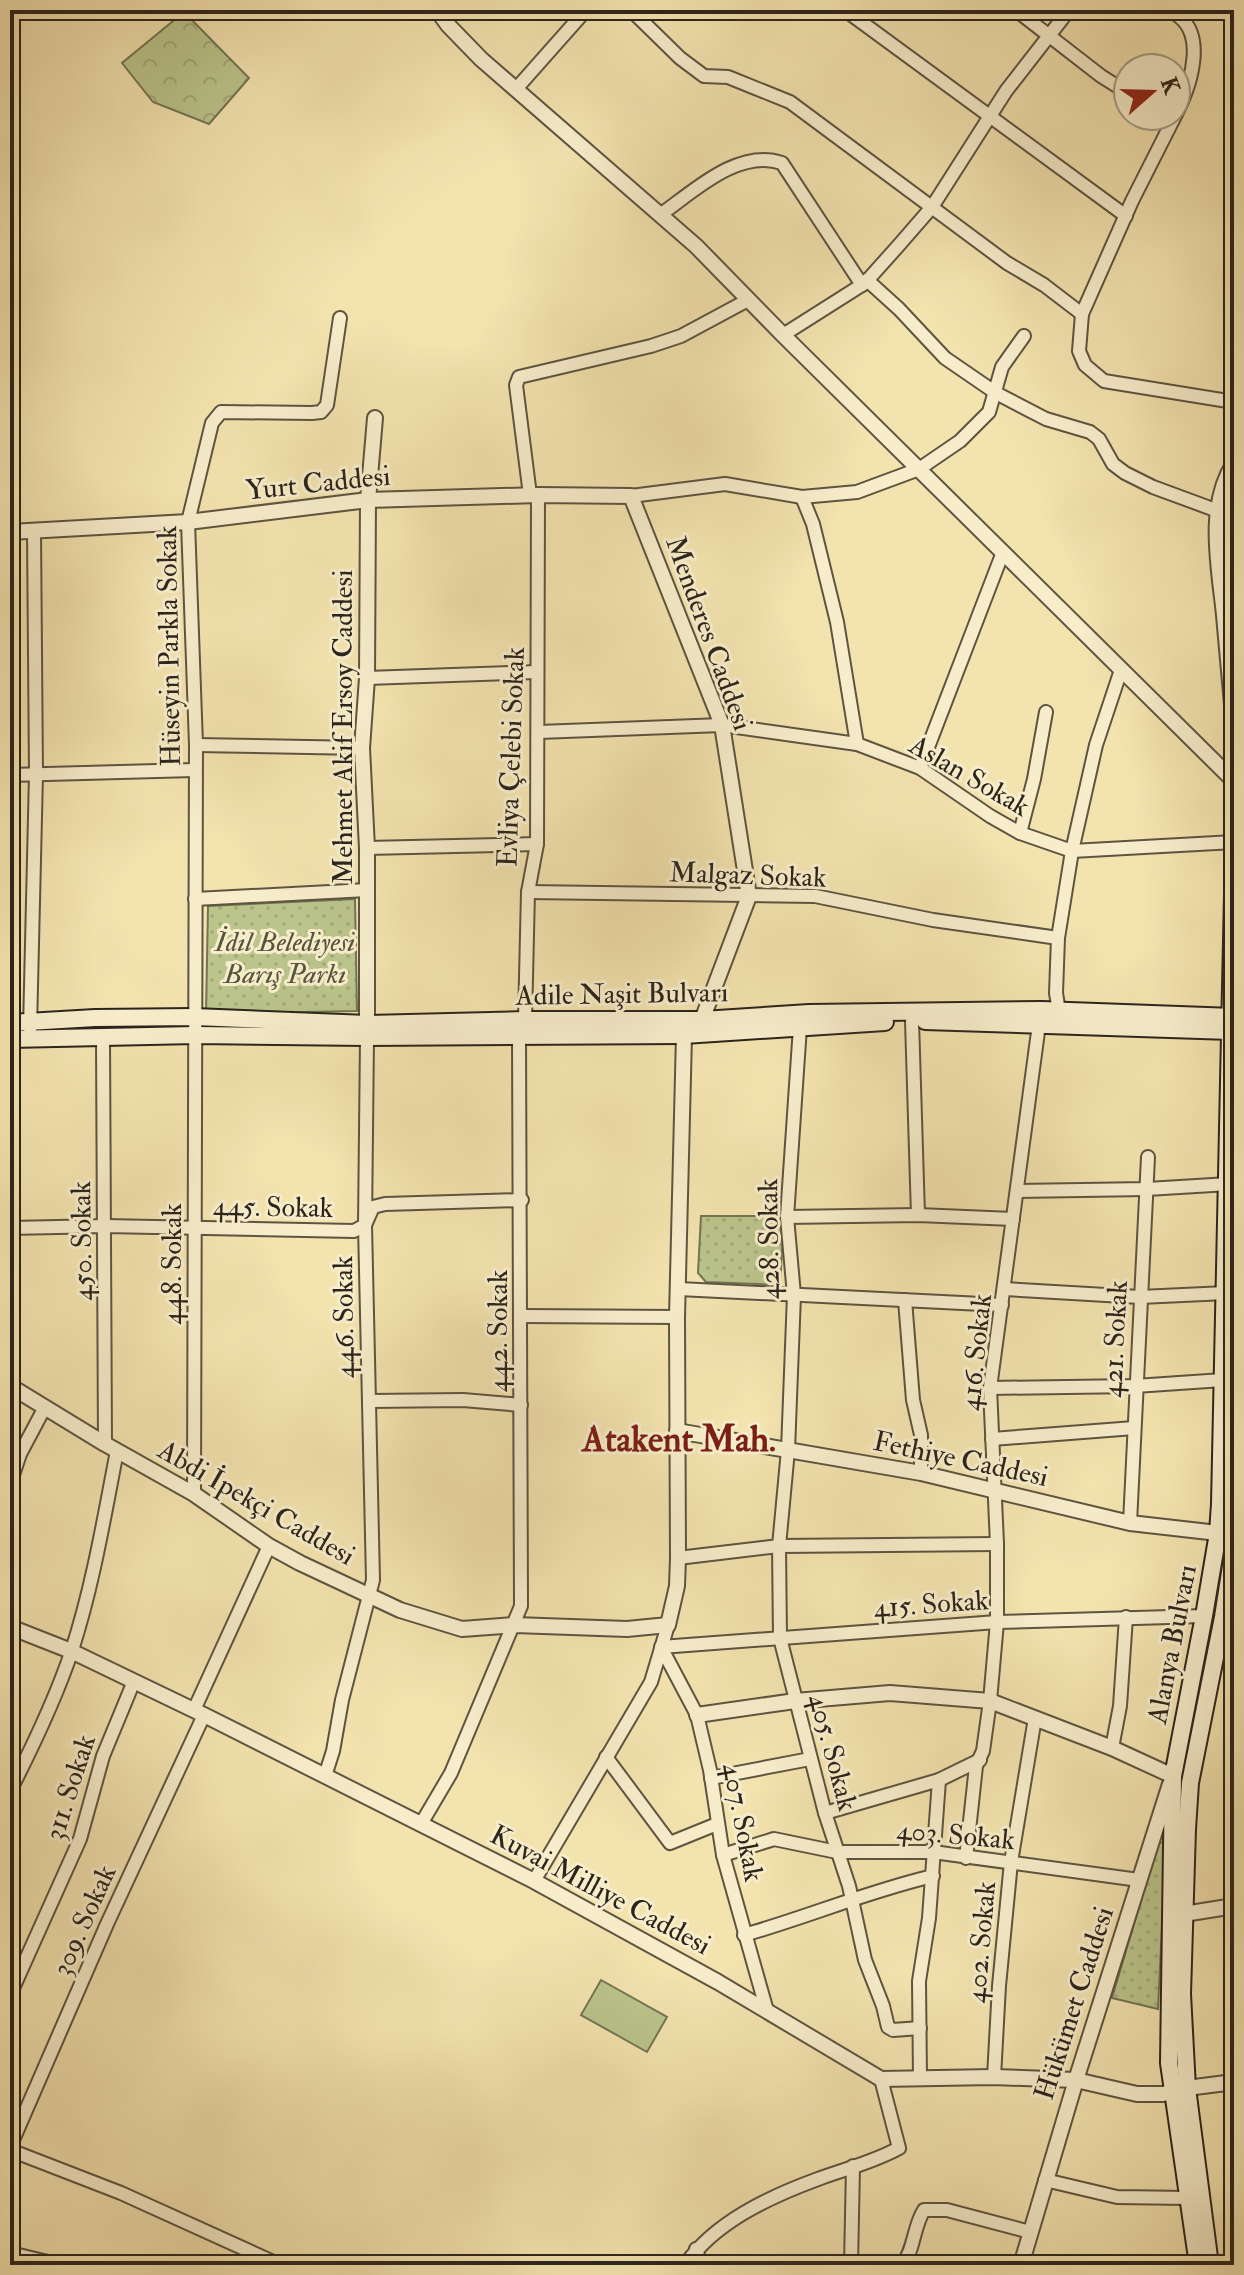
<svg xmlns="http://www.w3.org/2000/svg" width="1244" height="2275" viewBox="0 0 1244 2275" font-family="'IM FELL Double Pica',serif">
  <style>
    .forest { fill: url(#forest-crowns); stroke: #737453; stroke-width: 2 }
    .park { fill: url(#park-dots); stroke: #737453; stroke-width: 2 }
    .pitch { fill: #bac48b; stroke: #737453; stroke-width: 2 }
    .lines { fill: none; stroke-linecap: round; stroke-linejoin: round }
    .minor-casing { stroke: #5e5440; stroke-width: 16 }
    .tertiary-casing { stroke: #5e5440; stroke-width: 18 }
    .secondary-casing { stroke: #2c241b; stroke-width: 20 }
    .minor { stroke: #f7edcb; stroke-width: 12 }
    .tertiary { stroke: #f7edcb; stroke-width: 14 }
    .secondary { stroke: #f7edcb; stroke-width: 16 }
    .labels { text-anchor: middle; stroke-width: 6; stroke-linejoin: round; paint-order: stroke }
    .street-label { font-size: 28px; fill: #2c241b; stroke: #f7edcb }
    .park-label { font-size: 28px; font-style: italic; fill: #57543d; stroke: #f7edcb }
    .district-label { font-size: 36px; font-weight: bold; fill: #7a1f14; stroke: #f7edcb }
  </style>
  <defs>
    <pattern id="forest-crowns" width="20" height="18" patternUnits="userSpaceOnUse" patternTransform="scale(2)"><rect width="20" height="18" fill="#bac48b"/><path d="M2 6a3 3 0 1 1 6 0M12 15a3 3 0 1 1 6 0" fill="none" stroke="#a0a877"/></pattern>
    <pattern id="park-dots" width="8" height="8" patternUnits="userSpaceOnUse" patternTransform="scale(2)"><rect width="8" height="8" fill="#bac48b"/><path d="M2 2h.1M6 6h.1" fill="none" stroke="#a0a877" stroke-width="1.8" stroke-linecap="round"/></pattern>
  </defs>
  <rect width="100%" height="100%" fill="#f3e3af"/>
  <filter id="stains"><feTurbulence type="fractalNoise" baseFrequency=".0025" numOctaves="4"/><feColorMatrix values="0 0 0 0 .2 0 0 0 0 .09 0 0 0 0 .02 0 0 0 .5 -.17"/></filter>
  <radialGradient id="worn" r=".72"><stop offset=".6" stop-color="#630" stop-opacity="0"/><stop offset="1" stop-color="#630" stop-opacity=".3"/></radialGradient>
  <path class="forest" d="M184 12 249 78 209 124 153 102 122 63Z"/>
  <g class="park">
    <path d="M355 899 357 1011 206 1014 208 906Z"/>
    <path d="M701 1216H784L780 1285 706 1282 698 1273Z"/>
    <path d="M1166 1842 1158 2009 1112 1998 1158 1843Z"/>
  </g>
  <path class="pitch" d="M601 1980 667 2017 647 2052 581 2015Z"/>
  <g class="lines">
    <g class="minor-casing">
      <g id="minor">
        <path d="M631 10 680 58 704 76 728 77 790 102 1007 263 1044 285 1082 314"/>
        <path d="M845 10 1126 216"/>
        <path d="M1016 10 1101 76 1128 93"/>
        <path d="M1167 10C1211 25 1191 85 1176 114"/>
        <path d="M516 89 586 10"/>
        <path d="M1175 116 1132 201 1082 314 1079 351 1085 365 1104 381 1234 402"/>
        <path d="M660 215C693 192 738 148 782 163L862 285"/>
        <path d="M867 280 899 309 945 358 996 393 1046 419 1090 432 1099 439 1113 464 1125 473 1153 487 1218 511"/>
        <path d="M783 335 865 283 899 245 932 207 1006 91 1069 10"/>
        <path d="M530 495 516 385 519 377 651 346 681 336 748 300"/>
        <path d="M631 496 725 484 802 497 857 492 919 469 960 441 989 412 1002 367 1024 336"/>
        <path d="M802 497 813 524 837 622 857 744"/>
        <path d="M1217 541 1234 543"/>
        <path d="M367 678 537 672"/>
        <path d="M539 732 722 725 857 744 920 768 990 816 1020 833 1072 851 1234 842"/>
        <path d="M196 745 362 748"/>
        <path d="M920 768 1003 552"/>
        <path d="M10 775 194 770"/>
        <path d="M1020 833 1034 779 1046 712"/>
        <path d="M367 848 537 844"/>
        <path d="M528 892 815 896 933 920 1058 938"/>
        <path d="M195 899 367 890"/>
        <path d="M1060 1018 1056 993 1058 938 1072 851 1096 745 1121 670"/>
        <path d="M525 1020 528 892 537 844 538 495"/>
        <path d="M912 1021 918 1215"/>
        <path d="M800 1027 787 1217 794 1295 788 1450 779 1546 780 1638 825 1813 849 1886 865 1960 883 2006 888 2027 893 2030 920 2028"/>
        <path d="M30 1029 36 774 34 532"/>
        <path d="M103 1037 105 1444"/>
        <path d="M1017 1191 1147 1189 1229 1184"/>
        <path d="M787 1217 918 1215 1013 1219"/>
        <path d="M10 1228 105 1226 354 1231 365 1225 373 1207 385 1204 522 1200"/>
        <path d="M679 1289 1002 1305"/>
        <path d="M1005 1289 1140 1297 1226 1293"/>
        <path d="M905 1300 913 1400 921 1435V1473"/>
        <path d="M521 1316 677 1317"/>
        <path d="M990 1388 1135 1386 1223 1380"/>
        <path d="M369 1401 463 1400 521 1405"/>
        <path d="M992 1439 1134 1428"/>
        <path d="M10 1484 20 1454 45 1407"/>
        <path d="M194 1494 196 745 188 522 212 423 221 412 312 413 321 412 327 405 340 318"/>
        <path d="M1130 1523 1148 1157"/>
        <path d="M678 1558 779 1546 997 1544"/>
        <path d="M194 1710 269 1546"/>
        <path d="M1112 1748 1120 1706 1126 1617"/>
        <path d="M606 1757 670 1843 717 1824"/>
        <path d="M325 1776 333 1751 342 1700 373 1580 365 1225 367 1037"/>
        <path d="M711 1778 810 1759"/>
        <path d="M10 1791C33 1746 56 1698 72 1650 93 1585 104 1518 117 1451"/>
        <path d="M825 1813 939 1780 980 1760"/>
        <path d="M421 1824 451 1773 521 1606 519 1035"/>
        <path d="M723 1855 774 1839 837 1852H933L1139 1880"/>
        <path d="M966 1858 976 1766 983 1751 990 1701 997 1622V1544L990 1388 1040 1017"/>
        <path d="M534 1881 651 1682 668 1625"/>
        <path d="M744 1935C807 1917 869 1891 933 1876"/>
        <path d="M10 1995 80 1839 103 1756 134 1681"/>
        <path d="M767 2011 723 1855 710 1770 697 1715 661 1647 997 1622 1204 1616"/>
        <path d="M920 2077 919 1981 929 1918 939 1780"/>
        <path d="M994 2077 999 1986 1011 1862 1035 1718"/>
        <path d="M10 2147 107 1924 204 1715"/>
        <path d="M10 2150 121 2193 280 2265"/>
        <path d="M1045 2180 1117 2197 1187 2198"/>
        <path d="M696 2249 701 2265"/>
        <path d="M685 2265C715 2222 769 2197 818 2179 845 2169 874 2162 899 2148L881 2079"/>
        <path d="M851 2265 853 2166"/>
        <path d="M902 2265C915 2249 913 2227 924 2210H947L1030 2232"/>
        <path d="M1227 2265 1234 2263"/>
      </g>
    </g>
    <g class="tertiary-casing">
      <g id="tertiary">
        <path d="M437 10 448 25 481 59 696 246 783 335 1234 781"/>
        <path d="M1234 463C1206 507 1219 566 1224 615 1227 652 1231 690 1234 727"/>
        <path d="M10 532 188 522 368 500 538 495 631 496 722 725 749 896 702 1020"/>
        <path d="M367 1033V848L362 748 367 678 368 500 375 418"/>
        <path d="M10 1386 105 1444 194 1494 269 1546 300 1563 400 1610 462 1629 515 1625 627 1629 668 1625 677 1586 678 1558 677 1317 684 1035"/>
        <path d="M677 1431 921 1473 1130 1523 1218 1533 1234 1538"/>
        <path d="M10 1627 71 1651 204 1715 534 1881 718 1982 881 2079 994 2077 1076 2080 1137 2094H1163L1187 2088 1234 2082"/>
        <path d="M697 1715 795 1701 890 1693 990 1701 1112 1748 1173 1776"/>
        <path d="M1184 1914 1234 1906"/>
        <path d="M10 2254 56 2265"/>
        <path d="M1021 2265 1076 2080 1170 1784"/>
      </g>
    </g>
    <g class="secondary-casing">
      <g id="secondary">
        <path d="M925 1021 1231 1031"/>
        <path d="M10 1023 95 1018 194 1017 368 1024 525 1020H702L809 1013 1042 1010 1234 1017"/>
        <path d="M10 1039 196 1035 367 1037 684 1035 885 1022"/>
        <path d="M1198 2265 1169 2063 1173 1776 1204 1616 1218 1533 1220 1504 1234 847"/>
        <path d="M1210 2265 1187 2088 1182 1994 1187 1829 1190 1783 1223 1617 1234 1547"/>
      </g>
    </g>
    <use href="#minor" class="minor"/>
    <use href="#tertiary" class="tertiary"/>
    <use href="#secondary" class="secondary"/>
  </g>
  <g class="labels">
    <g class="street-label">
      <text transform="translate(318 482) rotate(-6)" y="10">Yurt Caddesi</text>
      <text transform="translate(710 633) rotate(70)" y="10">Menderes Caddesi</text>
      <text transform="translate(168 646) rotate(-91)" y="10">Hüseyin Parkla Sokak</text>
      <text transform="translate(342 727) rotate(-90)" y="10">Mehmet Akif Ersoy Caddesi</text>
      <text transform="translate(510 757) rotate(-88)" y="10">Evliya Çelebi Sokak</text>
      <text transform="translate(970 775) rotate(30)" y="10">Aslan Sokak</text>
      <text transform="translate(748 874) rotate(2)" y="10">Malgaz Sokak</text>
      <text transform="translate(622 993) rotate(-1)" y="10">Adile Naşit Bulvarı</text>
      <text transform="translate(273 1206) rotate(1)" y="10">445. Sokak</text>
      <text transform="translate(768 1239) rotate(-91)" y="10">428. Sokak</text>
      <text transform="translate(81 1241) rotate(-91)" y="10">450. Sokak</text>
      <text transform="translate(171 1264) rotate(-90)" y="10">448. Sokak</text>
      <text transform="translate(343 1317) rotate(-91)" y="10">446. Sokak</text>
      <text transform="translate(497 1331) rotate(-90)" y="10">442. Sokak</text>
      <text transform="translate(1114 1339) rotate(-87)" y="10">421. Sokak</text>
      <text transform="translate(975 1352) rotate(-84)" y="10">416. Sokak</text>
      <text transform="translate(961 1458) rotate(12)" y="10">Fethiye Caddesi</text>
      <text transform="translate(257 1502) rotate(30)" y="10">Abdi İpekçi Caddesi</text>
      <text transform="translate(931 1603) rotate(-4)" y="10">415. Sokak</text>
      <text transform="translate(1171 1644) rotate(-79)" y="10">Alanya Bulvarı</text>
      <text transform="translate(834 1752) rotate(75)" y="10">405. Sokak</text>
      <text transform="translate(69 1787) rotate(-72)" y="10">311. Sokak</text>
      <text transform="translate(744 1822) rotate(79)" y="10">407. Sokak</text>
      <text transform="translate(956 1834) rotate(5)" y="10">403. Sokak</text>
      <text transform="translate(601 1889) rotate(28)" y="10">Kuvai Milliye Caddesi</text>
      <text transform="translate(83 1920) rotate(-66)" y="10">309. Sokak</text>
      <text transform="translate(980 1942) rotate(-85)" y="10">402. Sokak</text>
      <text transform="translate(1073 2003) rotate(-72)" y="10">Hükümet Caddesi</text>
    </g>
    <g class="park-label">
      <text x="285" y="951">İdil Belediyesi<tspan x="285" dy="32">Barış Parkı</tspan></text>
    </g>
    <g class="district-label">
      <text x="679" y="1451">Atakent Mah.</text>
    </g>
  </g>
  <rect width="1244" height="2275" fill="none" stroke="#f3e3af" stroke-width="40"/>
  <rect x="12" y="12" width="1220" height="2251" fill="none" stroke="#2c241b" stroke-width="4"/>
  <rect x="20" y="20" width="1204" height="2235" fill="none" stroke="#2c241b" stroke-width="2"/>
  <g transform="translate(1152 92) rotate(70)"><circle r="38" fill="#f7edcb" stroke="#a69d85" stroke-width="2"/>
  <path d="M0-6L14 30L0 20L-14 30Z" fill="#8f2418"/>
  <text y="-12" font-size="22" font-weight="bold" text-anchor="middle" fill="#2c241b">K</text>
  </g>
  <rect width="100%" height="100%" filter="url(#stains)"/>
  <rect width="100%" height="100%" fill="url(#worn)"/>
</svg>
